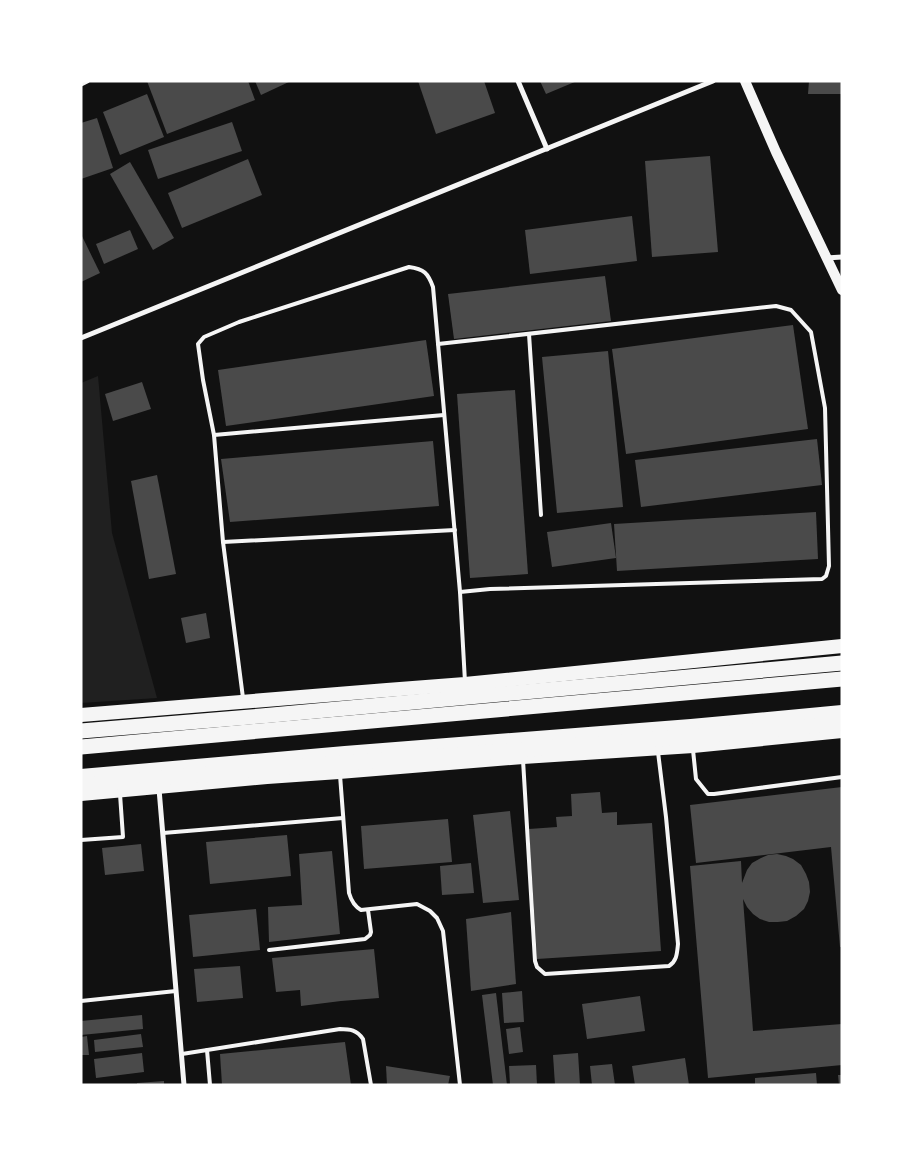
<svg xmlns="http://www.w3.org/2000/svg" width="923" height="1166" viewBox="0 0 923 1166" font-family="'IBM Plex Sans',sans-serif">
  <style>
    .green { fill: #202020 }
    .building { fill: #4a4a4a }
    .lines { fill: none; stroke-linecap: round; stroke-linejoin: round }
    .service { stroke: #f5f5f5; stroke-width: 4 }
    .minor { stroke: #f5f5f5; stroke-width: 5 }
    .secondary { stroke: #f5f5f5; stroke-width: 10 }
    .primary { stroke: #f5f5f5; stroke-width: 12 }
    .trunk { stroke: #f5f5f5; stroke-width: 14 }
    .motorway { stroke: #f5f5f5; stroke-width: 15 }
  </style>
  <rect width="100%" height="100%" fill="#111"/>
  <path class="green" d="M98 376 112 533 157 698 81 703V383Z"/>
  <g class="building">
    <path d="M147 81H248L255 100 167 134Z"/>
    <path d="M255 81H291L261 95Z"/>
    <path d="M418 81H484L495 113 436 134Z"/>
    <path d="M540 81H577L546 94Z"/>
    <path d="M809 81H842V94H808Z"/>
    <path d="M147 94 164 137 120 155 103 112Z"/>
    <path d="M97 118 113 168 81 179V123Z"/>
    <path d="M232 122 242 151 158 179 148 150Z"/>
    <path d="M710 156 718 252 652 257 645 161Z"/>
    <path d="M248 159 262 195 182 228 168 193Z"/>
    <path d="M130 162 174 238 153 250 110 174Z"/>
    <path d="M632 216 637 261 530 274 525 230Z"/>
    <path d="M130 230 138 249 104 264 96 244Z"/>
    <path d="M81 234 100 273 81 282Z"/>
    <path d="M605 276 611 321 454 339 448 294Z"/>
    <path d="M793 325 808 429 626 454 612 349Z"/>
    <path d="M426 340 434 396 226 426 218 370Z"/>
    <path d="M608 351 623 507 557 513 542 357Z"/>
    <path d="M142 382 151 409 113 421 105 394Z"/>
    <path d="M515 390 528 574 470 578 457 394Z"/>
    <path d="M817 439 822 485 641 507 635 460Z"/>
    <path d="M433 441 439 506 230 522 221 459Z"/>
    <path d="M157 475 176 574 149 579 131 481Z"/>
    <path d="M816 512 818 559 617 571 614 524Z"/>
    <path d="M611 523 616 558 552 567 547 532Z"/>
    <path d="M206 613 210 638 186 643 181 618Z"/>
    <path d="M842 787V947H840L831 847 696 863 690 805Z"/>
    <path d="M600 792 602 813 617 812V825L652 823 661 951 537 959 529 829 557 827 556 817 572 816 571 794Z"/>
    <path d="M510 811 519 900 483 903 473 815Z"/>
    <path d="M448 819 452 862 364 869 361 826Z"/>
    <path d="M287 835 291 876 210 884 206 842Z"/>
    <path d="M141 844 144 871 105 875 102 848Z"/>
    <path d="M332 851 340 934 269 942 268 907 302 905 299 854Z"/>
    <path d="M777 854 786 856 793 859 801 865 806 874 809 882 810 892 808 901 804 909 796 916 787 921 778 922H769L760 919 753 914 747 907 743 899 753 1031 842 1024V1065L708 1078 690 866 741 861 742 883 747 870 752 863 761 858 768 855Z"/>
    <path d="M471 863 474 893 442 895 440 866Z"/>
    <path d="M256 909 260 950 193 957 189 915Z"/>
    <path d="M511 912 516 984 471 991 466 919Z"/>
    <path d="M374 949 379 998 341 1001 301 1006 300 990 276 992 272 958Z"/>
    <path d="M240 966 243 998 197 1002 194 969Z"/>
    <path d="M522 991 524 1022 504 1023 502 993Z"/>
    <path d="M496 993 507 1085H493L482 995Z"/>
    <path d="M640 996 645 1031 587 1039 582 1004Z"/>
    <path d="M142 1015 143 1029 81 1035V1021Z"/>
    <path d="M520 1027 523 1052 509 1054 506 1029Z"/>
    <path d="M141 1034 143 1047 95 1052 94 1040Z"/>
    <path d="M87 1036 89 1055H81V1037Z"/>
    <path d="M345 1042 351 1085H222L220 1054Z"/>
    <path d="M142 1053 144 1072 96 1078 94 1059Z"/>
    <path d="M578 1053 580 1085H555L553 1055Z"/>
    <path d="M685 1058 689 1085H635L632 1066Z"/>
    <path d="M612 1064 615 1085H592L590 1066Z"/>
    <path d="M536 1065 537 1085H510L509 1066Z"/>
    <path d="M386 1066 450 1076 448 1085H387Z"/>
    <path d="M816 1073 817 1085H755V1078Z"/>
    <path d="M838 1075H842V1085H839Z"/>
    <path d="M164 1081V1085H137V1083Z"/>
  </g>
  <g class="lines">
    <g class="service">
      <path d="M529 334 541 515"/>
      <path d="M438 344 776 306 791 310 811 332 825 408 829 566 826 576 822 579 490 589 460 592"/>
      <path d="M214 435 444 415"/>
      <path d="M223 542 455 530"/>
      <path d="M243 698 223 542 214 435 203 380 198 344 204 337 239 322 409 267C424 269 428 273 433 287L460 592 465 682"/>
      <path d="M693 750 696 779 708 794H714L842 777"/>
      <path d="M523 760 535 961 537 967 545 974 669 966C677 961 677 953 678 944L666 817 658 752"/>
      <path d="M340 775 349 893C351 900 354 906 361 910L417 904 430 911 437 918 443 931 460 1085"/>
      <path d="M163 833 343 818"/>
      <path d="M81 840 123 837 120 794"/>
      <path d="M269 950 365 939 370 935 371 932 368 910"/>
      <path d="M81 1001 176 991"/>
      <path d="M207 1050 210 1085"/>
      <path d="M182 1054 340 1029C350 1029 357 1030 363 1039L371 1085"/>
    </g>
    <g class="minor">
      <path d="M518 81 547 149"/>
      <path d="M81 84 87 81"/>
      <path d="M826 258 842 257"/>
      <path d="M81 338 713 81"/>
      <path d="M159 789 184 1085"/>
    </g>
    <path class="secondary" d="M745 81 776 152 842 290"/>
    <path class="primary" d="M81 795 267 778 339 773 523 758 693 747 842 732"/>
    <g class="trunk">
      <path d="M81 715 387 690 465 684 842 646"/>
      <path d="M81 776 345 753 691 726 842 712"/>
    </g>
    <g class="motorway">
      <path d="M81 731 261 716 842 663"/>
      <path d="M81 747 842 679"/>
      <path d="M81 785 300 766 440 756 772 730 842 723"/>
    </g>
  </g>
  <rect width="923" height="1166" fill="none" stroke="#ffffff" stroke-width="165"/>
</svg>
